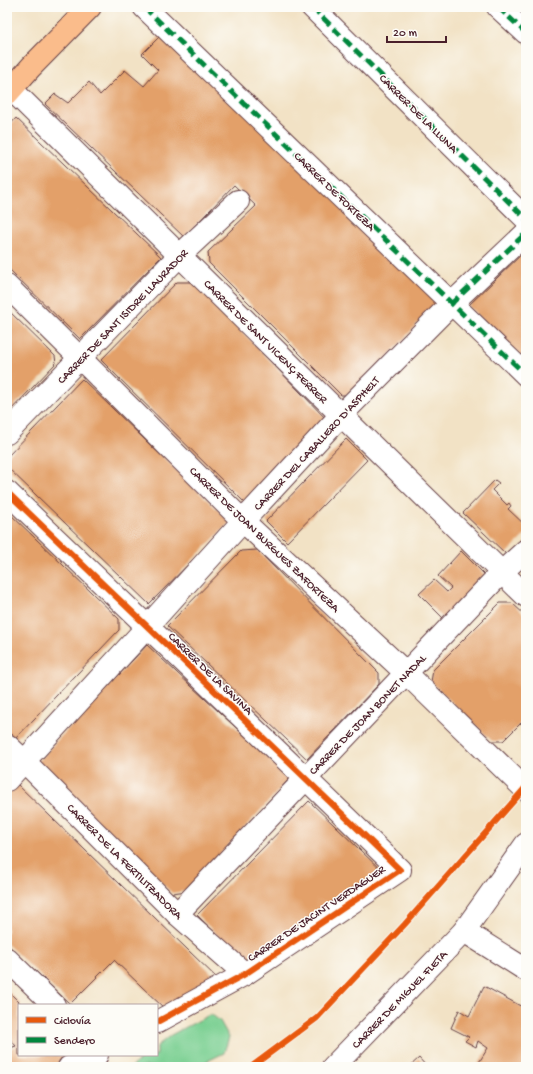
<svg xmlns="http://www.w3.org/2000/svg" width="533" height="1074" viewBox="0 0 533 1074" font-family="'Gochi Hand',sans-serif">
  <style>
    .green { fill: #7cd093; stroke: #63785f }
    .building { fill: #e3a069 }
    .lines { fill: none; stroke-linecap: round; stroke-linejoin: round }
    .minor-casing { stroke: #633c42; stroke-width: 24 }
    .major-casing { stroke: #633c42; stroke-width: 24 }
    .minor { stroke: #fff; stroke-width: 22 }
    .major { stroke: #fabc8b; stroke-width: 22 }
    .quiet { stroke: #00873e; stroke-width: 5; stroke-dasharray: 10 5; stroke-linecap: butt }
    .cycleway-casing { stroke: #fdfcf7; stroke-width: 8 }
    .cycleway { stroke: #e8590c; stroke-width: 6 }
    .labels { text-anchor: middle; stroke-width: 3; stroke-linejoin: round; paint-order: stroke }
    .street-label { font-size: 12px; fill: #4a1f2b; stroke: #fdfcf7 }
  </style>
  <rect width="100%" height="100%" fill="#fdfcf7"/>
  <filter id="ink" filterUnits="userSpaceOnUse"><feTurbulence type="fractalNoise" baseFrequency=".025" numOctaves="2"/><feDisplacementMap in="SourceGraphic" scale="8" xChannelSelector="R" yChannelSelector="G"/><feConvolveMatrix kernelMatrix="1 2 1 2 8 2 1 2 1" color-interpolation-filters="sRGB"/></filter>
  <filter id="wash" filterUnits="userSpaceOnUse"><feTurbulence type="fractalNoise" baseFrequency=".012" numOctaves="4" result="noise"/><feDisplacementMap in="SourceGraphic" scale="16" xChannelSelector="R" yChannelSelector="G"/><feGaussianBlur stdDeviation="0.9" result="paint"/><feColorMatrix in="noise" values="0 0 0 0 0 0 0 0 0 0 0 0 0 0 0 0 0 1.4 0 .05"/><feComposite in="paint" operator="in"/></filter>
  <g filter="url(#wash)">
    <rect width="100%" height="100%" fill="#f2e2c5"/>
    <path class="green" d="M211 1014 220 1021 229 1037 224 1053 195 1067H131L146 1055H157V1046L171 1035Z"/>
    <g id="blocks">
      <g class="building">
        <path d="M164 32 439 300 353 395H341L209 263 208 252 256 206 234 185 184 237 45 104 55 94 68 103 89 82 100 95 125 70 144 86 158 70 142 54Z"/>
        <path d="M16 118 161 257 80 339 7 267V128Z"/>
        <path d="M526 250V362L468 306Z"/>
        <path d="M177 282H194L328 421 246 504 101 360Z"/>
        <path d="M7 309 55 356 56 363 7 414Z"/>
        <path d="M82 379 230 522 149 604 7 467V457Z"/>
        <path d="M346 439 367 460 287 542 266 521Z"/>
        <path d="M495 480 499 483 492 490 507 505 509 503 511 506 508 509 526 526V534L506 554 463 513Z"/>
        <path d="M7 511 119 619V630L14 740 7 733Z"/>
        <path d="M257 550 379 673V684L307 759 167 626 241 551Z"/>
        <path d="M461 551 485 575 444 619 419 594 434 580 447 592 451 588 438 576Z"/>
        <path d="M500 603H512L526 616V718L503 741H492L431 682 433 670Z"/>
        <path d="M147 645 290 778 187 891 172 893 37 762Z"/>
        <path d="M17 784 222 983 167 1011 114 960 70 1004 7 944V794Z"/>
        <path d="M309 801 384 873 248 965 197 915Z"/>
        <path d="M484 986 526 1009V1067H476L488 1048 478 1041 476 1047 465 1041 469 1037 451 1028 459 1010 469 1016Z"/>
        <path d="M7 990 22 1005H19V1055H68V1063L57 1067H7V1049L16 1046 7 1036Z"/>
        <path d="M419 1058 427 1067H409Z"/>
      </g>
    </g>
  </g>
  <g filter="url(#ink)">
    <use href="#blocks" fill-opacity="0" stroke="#633c42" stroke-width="1"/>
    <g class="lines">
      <g class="minor-casing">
        <g id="minor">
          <path d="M144 7 526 375"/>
          <path d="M312 7 526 219"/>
          <path d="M498 7 526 33"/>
          <path d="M7 85 341 415 526 596"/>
          <path d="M7 286 80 358 243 521 406 673 526 790"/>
          <path d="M7 433 179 256 238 201"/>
          <path d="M7 492C138 618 270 743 400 870L245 974 157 1022"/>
          <path d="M7 745 25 762 177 914 245 974"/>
          <path d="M7 780 147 627 243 521 341 415 451 304 526 233"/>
          <path d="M177 914 502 572 526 550"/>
          <path d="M464 931 526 970"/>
          <path d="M7 959 54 1005"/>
          <path d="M69 1067 97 1055"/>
          <path d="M333 1067 464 931 526 844"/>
        </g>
      </g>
      <g class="major-casing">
        <path id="major" d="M7 94 31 67 90 7"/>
      </g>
      <use href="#minor" class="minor"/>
      <use href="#major" class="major"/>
      <g class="quiet">
        <path d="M144 7 526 375"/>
        <path d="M312 7 526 219"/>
        <path d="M498 7 526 33"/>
        <path d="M451 304 526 233"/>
      </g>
      <g class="cycleway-casing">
        <g id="cycleway">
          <path d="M7 492C138 618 270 743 400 870L245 974 157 1022"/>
          <path d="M251 1067 317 1018 405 924 526 787"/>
        </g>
      </g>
      <use href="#cycleway" class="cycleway"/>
    </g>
  </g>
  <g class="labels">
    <g class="street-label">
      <text transform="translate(419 113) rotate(45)" y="4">CARRER DE LA LLUNA</text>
      <text transform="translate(335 191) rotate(44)" y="4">CARRER DE FORTEZA</text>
      <text transform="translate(122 316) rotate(-46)" y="4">CARRER DE SANT ISIDRE LLAURADOR</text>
      <text transform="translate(266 341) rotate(45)" y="4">CARRER DE SANT VICENÇ FERRER</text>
      <text transform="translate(316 443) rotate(-47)" y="4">CARRER DEL CABALLERO D'ASPHELT</text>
      <text transform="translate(265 539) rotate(44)" y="4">CARRER DE JOAN BURGUES ZAFORTEZA</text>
      <text transform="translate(211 673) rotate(44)" y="4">CARRER DE LA SAVINA</text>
      <text transform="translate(367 714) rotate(-46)" y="4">CARRER DE JOAN BONET NADAL</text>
      <text transform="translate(125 861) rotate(45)" y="4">CARRER DE LA FERTILITZADORA</text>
      <text transform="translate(316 913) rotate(-34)" y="4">CARRER DE JACINT VERDAGUER</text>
      <text transform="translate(399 999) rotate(-46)" y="4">CARRER DE MIGUEL FLETA</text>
    </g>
  </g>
  <rect width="533" height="1074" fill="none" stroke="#fdfcf7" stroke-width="24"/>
  <rect x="18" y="1004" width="140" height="52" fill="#fdfcf7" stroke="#b5a4a5"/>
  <rect x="26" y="1017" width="20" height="6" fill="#e8590c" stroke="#b5a4a5"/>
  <text x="54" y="1024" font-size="12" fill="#4a1f2b">Ciclovía</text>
  <rect x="26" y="1037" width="20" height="6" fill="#00873e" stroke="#b5a4a5"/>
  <text x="54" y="1044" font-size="12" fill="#4a1f2b">Sendero</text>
  <path d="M387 36v6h59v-6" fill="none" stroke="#4a1f2b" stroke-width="2"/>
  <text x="393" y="36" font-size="12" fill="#4a1f2b" stroke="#fdfcf7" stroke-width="3" paint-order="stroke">20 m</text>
</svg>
